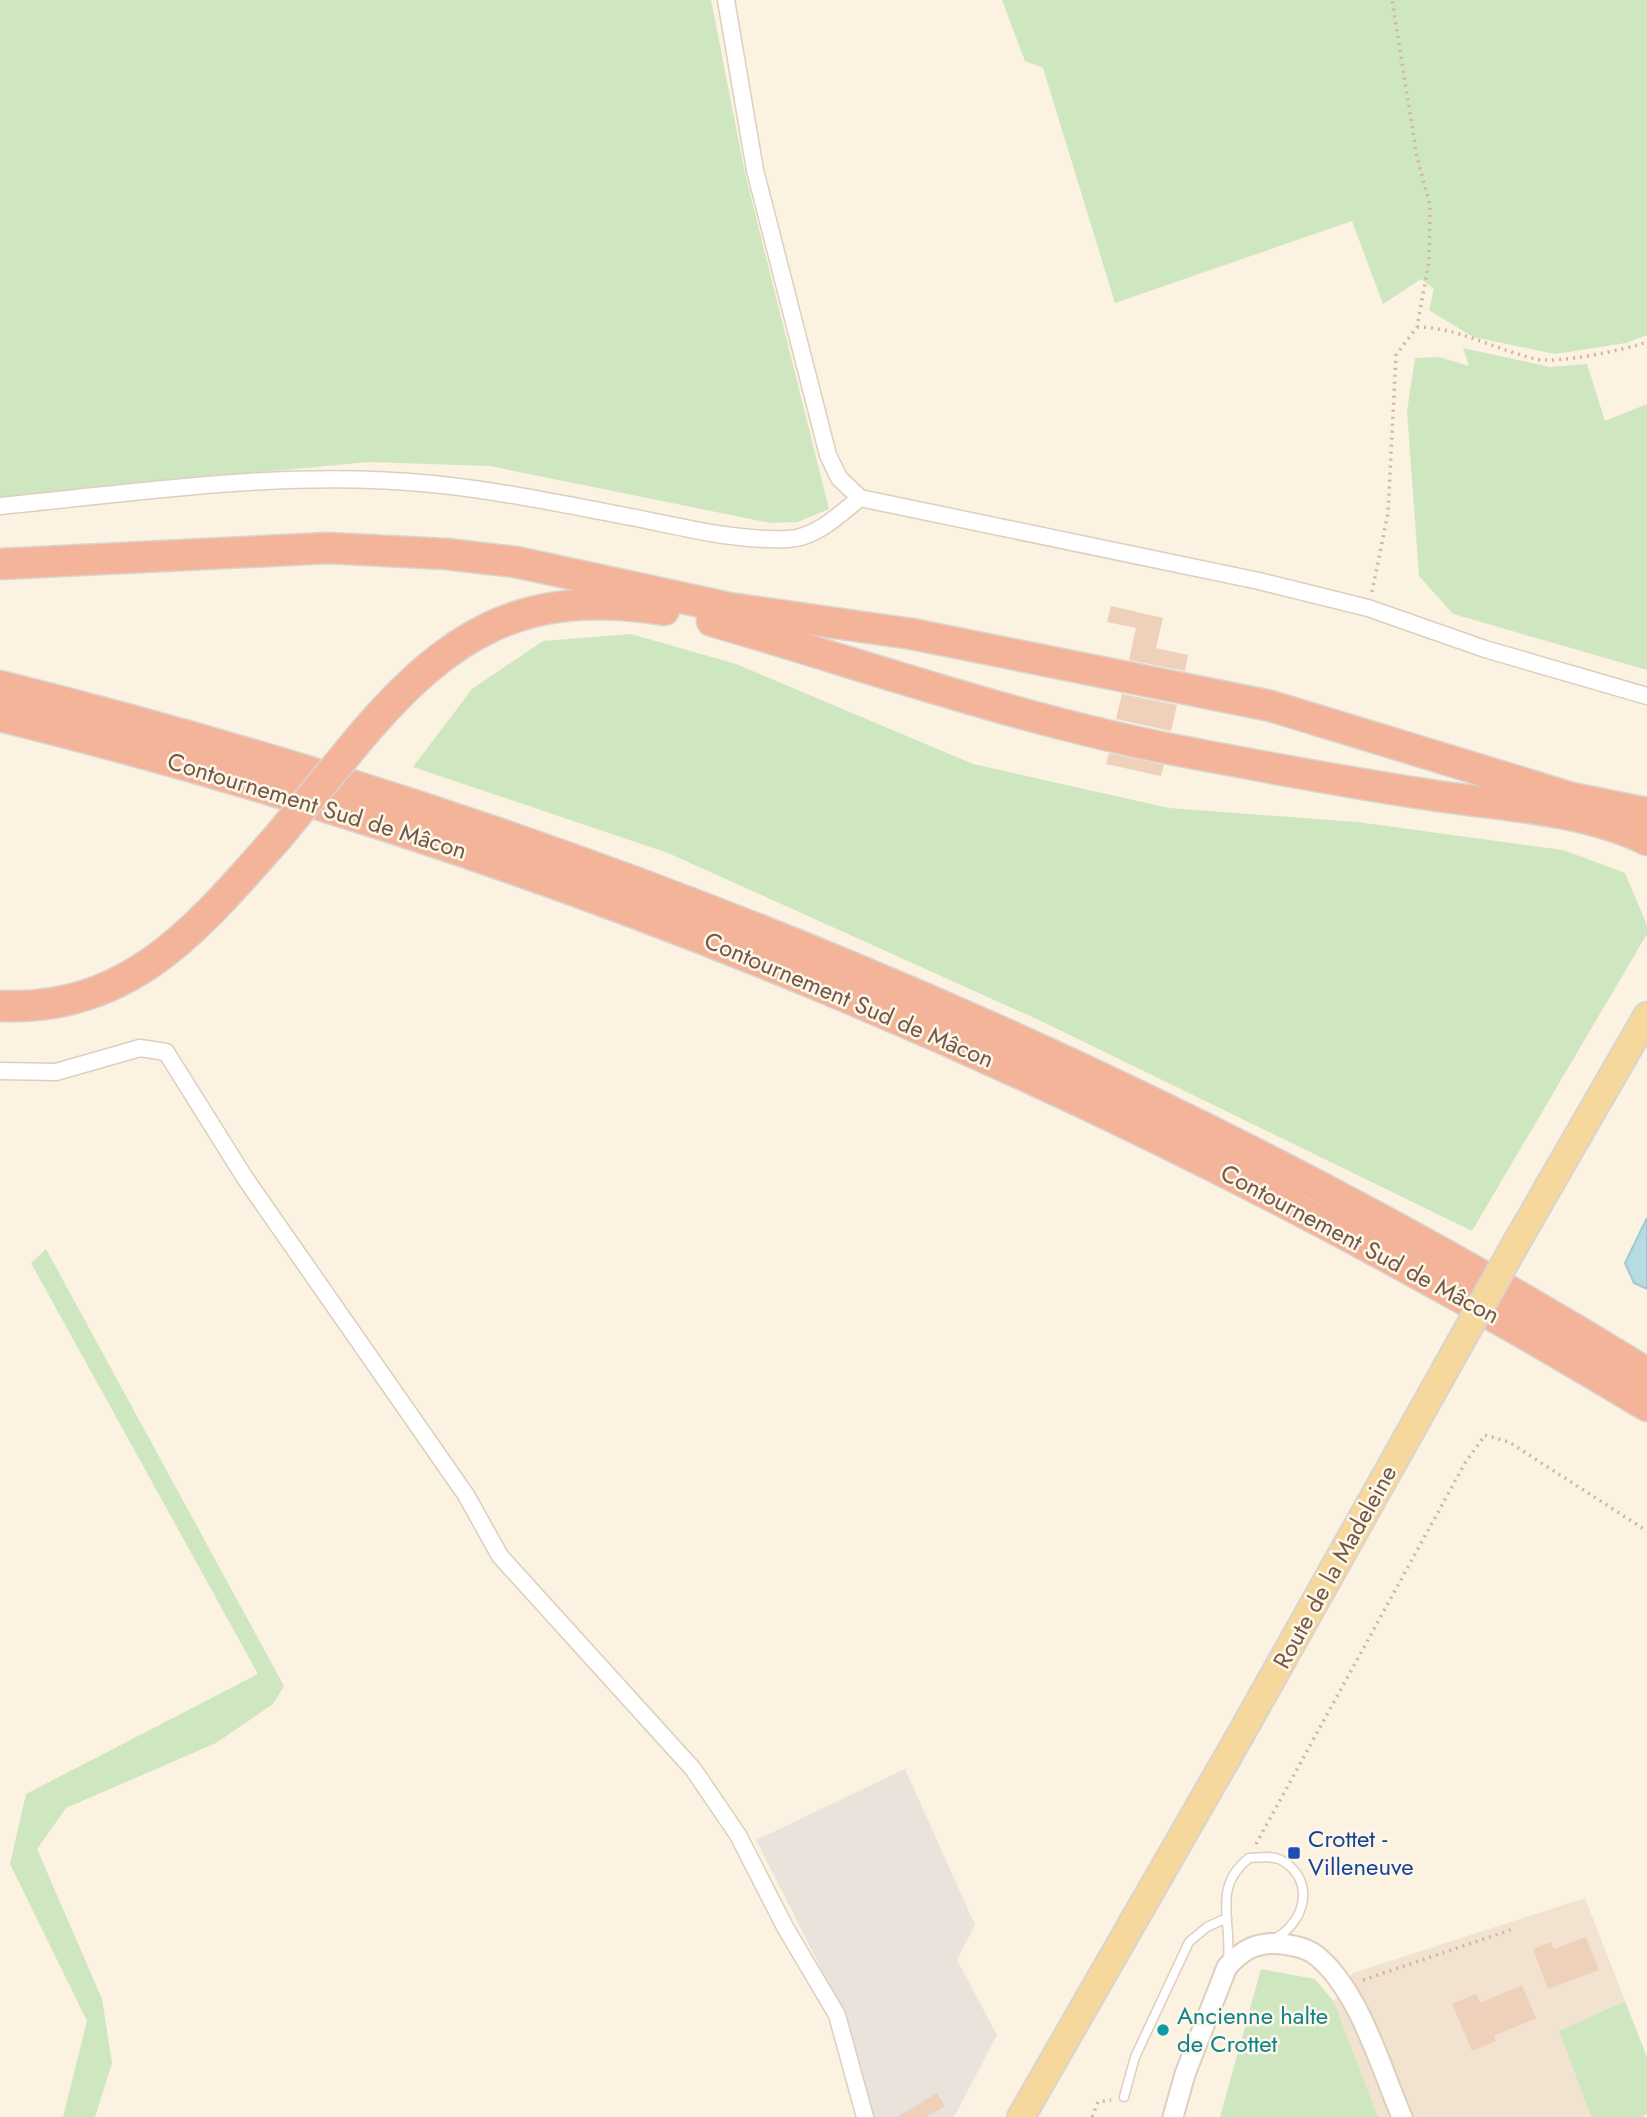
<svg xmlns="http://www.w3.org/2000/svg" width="1647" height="2117" viewBox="0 0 1647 2117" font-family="Jost,sans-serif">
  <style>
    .residential { fill: #f2e3d0 }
    .industrial { fill: #eae3dc }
    .green { fill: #cfe7c1 }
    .water { fill: #b7dbe3; stroke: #9ecad4; stroke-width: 2 }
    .building { fill: #efd0ba }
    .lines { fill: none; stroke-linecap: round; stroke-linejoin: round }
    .service-casing { stroke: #decebe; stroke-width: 11 }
    .minor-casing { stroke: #decebe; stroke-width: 19 }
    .tertiary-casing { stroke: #decebe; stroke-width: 23 }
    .primary-casing { stroke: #dad4d0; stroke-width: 30 }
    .motorway-casing { stroke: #dad4d0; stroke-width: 33 }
    .path { stroke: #d3b49e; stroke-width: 3.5; stroke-dasharray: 2 5; stroke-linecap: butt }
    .service { stroke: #fff; stroke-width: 8 }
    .minor { stroke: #fff; stroke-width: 16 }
    .tertiary { stroke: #fff; stroke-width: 19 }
    .primary { stroke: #f7d89c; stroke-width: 26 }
    .motorway { stroke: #f3b49a; stroke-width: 30 }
    .primary-bridge-casing { stroke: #dad4d0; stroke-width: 30; stroke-linecap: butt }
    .motorway-bridge-casing { stroke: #dad4d0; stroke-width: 33; stroke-linecap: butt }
    .primary-bridge { stroke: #f7d89c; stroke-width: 26 }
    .motorway-bridge { stroke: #f3b49a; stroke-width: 30 }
    .transit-dot { fill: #1a4fb4; stroke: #fef6e7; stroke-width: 2.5 }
    .culture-dot { fill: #0f9aa8; stroke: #fef6e7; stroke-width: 2.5 }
    .labels { text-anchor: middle; stroke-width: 5; stroke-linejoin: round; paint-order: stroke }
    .street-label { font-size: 24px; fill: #715849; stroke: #fef6e7 }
    .transit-label { font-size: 24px; fill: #164399; stroke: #fef6e7; text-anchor: start }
    .culture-label { font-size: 24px; fill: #0d838f; stroke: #fef6e7; text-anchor: start }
  </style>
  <rect width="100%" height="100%" fill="#fbf2e1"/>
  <path class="residential" d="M1585 1898 1625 2001 1559 2031 1591 2117H1378L1334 2002 1353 1973Z"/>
  <path class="industrial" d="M905 1769 975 1925 957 1960 997 2035 954 2117H870L840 2006 756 1840Z"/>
  <g class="green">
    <path d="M0 0H711L745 173 829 509 798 522 770 523 490 466 368 462 0 497Z"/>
    <path d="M1002 0H1647V335L1626 343 1555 354 1473 337 1429 310 1434 289 1421 279 1383 304 1352 221 1115 303 1043 68 1025 61Z"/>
    <path d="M1463 348 1550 367 1587 364 1605 421 1647 404V670L1453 614 1419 576 1407 411 1415 358 1439 357 1469 366Z"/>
    <path d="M631 634 736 664 973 764 1169 808 1357 822 1563 850 1625 873 1647 925V934L1472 1231 1041 1021 668 853 413 767 472 689 543 641Z"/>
    <path d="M46 1249 284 1686 273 1704 216 1743 66 1808 37 1849 102 1999 112 2063 95 2117H63L87 2021 10 1864 26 1794 258 1674 31 1263Z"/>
    <path d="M1261 1969 1315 1979 1334 2002 1378 2117H1220Z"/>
    <path d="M1625 2001 1647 2057V2114L1642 2117H1591L1559 2031Z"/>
  </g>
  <path class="water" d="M1647 1218V1289L1634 1283 1625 1263Z"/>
  <g class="building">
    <path d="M1111 606 1163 618 1156 648 1188 655 1185 671 1129 660 1136 628 1107 622Z"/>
    <path d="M1122 694 1177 705 1171 731 1116 719Z"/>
    <path d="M1109 753 1164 765 1161 776 1106 764Z"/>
    <path d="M1586 1937 1599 1970 1548 1989 1533 1949 1551 1942 1554 1949Z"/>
    <path d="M1522 1985 1536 2018 1494 2036 1496 2041 1472 2051 1452 2004 1476 1994 1480 2003Z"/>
    <path d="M937 2093 945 2106 926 2117H897Z"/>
  </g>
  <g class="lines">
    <g class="service-casing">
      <g id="service">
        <path d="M1228 1960C1232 1920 1212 1887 1249 1858 1259 1858 1272 1855 1281 1860 1317 1880 1305 1923 1274 1939"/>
        <path d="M1124 2097 1135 2057 1189 1942 1207 1927 1227 1918"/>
      </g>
    </g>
    <g class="minor-casing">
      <g id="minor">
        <path d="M726 0 755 170 828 455 839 478 860 498 1259 581 1368 608 1485 649 1647 696"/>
        <path d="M0 506C143 492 289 469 433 484 502 491 573 506 641 519 690 529 738 541 788 539 816 538 840 514 860 498"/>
        <path d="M0 1071 56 1072 140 1048 166 1052 245 1178 466 1495 500 1556 693 1769 738 1835 785 1927 837 2015 865 2117"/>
      </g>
    </g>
    <g class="tertiary-casing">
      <path id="tertiary" d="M1173 2117 1185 2074 1227 1967C1243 1949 1258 1941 1283 1944 1295 1946 1308 1948 1318 1957 1359 1991 1381 2068 1402 2117"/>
    </g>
    <g class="primary-casing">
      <g id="primary">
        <path d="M1515 1245 1647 1016"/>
        <path d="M1021 2117 1242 1732 1459 1345"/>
      </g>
    </g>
    <g class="motorway-casing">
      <g id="motorway">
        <path d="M0 564 328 548 446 554 516 562 729 608 912 634 1271 706 1572 798 1647 813"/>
        <path d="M712 621C871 667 1028 723 1191 753 1271 768 1350 783 1431 795 1502 806 1581 808 1647 840"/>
        <path d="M0 686C578 830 1139 1061 1647 1373"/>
        <path d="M0 716C581 859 1135 1096 1647 1406"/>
        <path d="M359 739C448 634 522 587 664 610"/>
        <path d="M0 1006C131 1012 199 926 278 837"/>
      </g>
    </g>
    <g class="path">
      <path d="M1417 327C1457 327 1496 350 1536 359 1557 364 1625 350 1647 342"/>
      <path d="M1372 592 1388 513 1396 355 1417 327 1429 261 1430 205 1417 157 1392 0"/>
      <path d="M1256 1844 1465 1463 1485 1435 1509 1442 1647 1531"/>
      <path d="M1363 1980 1513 1929"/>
      <path d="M1092 2117 1098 2102 1111 2100"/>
    </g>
    <use href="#service" class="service"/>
    <use href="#minor" class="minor"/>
    <use href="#tertiary" class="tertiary"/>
    <use href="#primary" class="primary"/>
    <use href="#motorway" class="motorway"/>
    <g class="primary-bridge-casing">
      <path id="primary-bridge" d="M1459 1345 1515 1245"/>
    </g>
    <g class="motorway-bridge-casing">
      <path id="motorway-bridge" d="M278 837 359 739"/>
    </g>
    <use href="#primary-bridge" class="primary-bridge"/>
    <use href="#motorway-bridge" class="motorway-bridge"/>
  </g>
  <rect class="transit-dot" x="1287" y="1846" width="14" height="14" rx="3.5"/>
  <circle class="culture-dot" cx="1163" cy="2030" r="7"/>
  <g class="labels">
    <g class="street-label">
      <text transform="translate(317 806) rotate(17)" y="8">Contournement Sud de Mâcon</text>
      <text transform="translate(849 1000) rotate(23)" y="8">Contournement Sud de Mâcon</text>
      <text transform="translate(1360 1244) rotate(28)" y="8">Contournement Sud de Mâcon</text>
      <text transform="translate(1335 1567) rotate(-61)" y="8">Route de la Madeleine</text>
    </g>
    <g class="transit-label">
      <text x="1308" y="1847">Crottet -<tspan x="1308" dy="28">Villeneuve</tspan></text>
    </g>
    <g class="culture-label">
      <text x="1177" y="2024">Ancienne halte<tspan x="1177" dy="28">de Crottet</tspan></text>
    </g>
  </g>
</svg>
